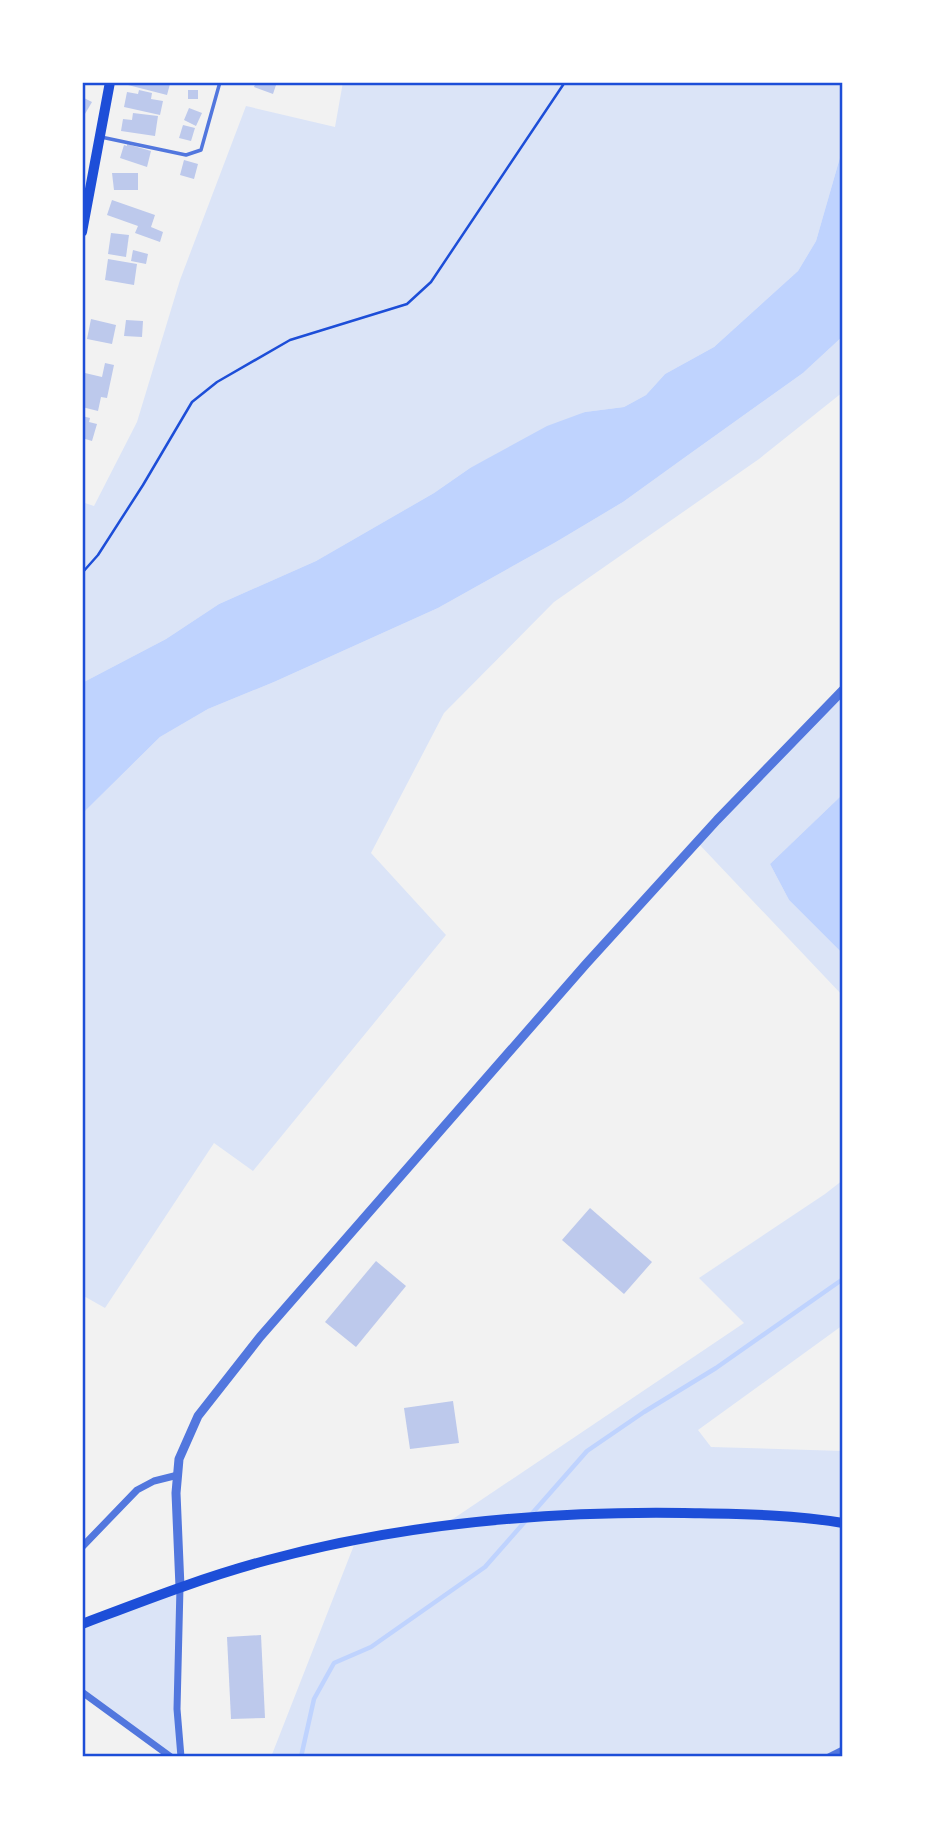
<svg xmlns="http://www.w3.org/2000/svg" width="925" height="1839" viewBox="0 0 925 1839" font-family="'Source Sans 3',sans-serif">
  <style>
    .green { fill: #dbe4f7 }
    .water { fill: #bfd3fe }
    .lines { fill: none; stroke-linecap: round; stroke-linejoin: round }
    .stream { stroke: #bfd3fe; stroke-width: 4.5 }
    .building { fill: #bdc9ec }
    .path { stroke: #1d4ed8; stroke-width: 2.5 }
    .service { stroke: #5277de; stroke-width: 3.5 }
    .minor { stroke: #5277de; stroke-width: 7 }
    .tertiary { stroke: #5277de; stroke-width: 9 }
    .secondary { stroke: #1d4ed8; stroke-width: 10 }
    .neatline { fill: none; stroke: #1d4ed8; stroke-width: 2.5 }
  </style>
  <rect width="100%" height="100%" fill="#f2f2f2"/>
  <g class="green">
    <path d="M343 82H843V147L816 241 798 271 714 347 665 374 646 395 624 407 585 412 470 468 434 493 316 561 219 604 166 639 82 683V502L94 506 137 422 180 280 246 106 335 127Z"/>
    <path d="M843 336V392L759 459 554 602 444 713 371 853 446 935 253 1171 214 1143 105 1308 82 1295V814L160 737 208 709 274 682 438 608 556 542 623 502 684 458 803 373Z"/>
    <path d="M843 690V794L770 864 789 900 843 954V996L697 842Z"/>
    <path d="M843 1180V1325L698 1430 711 1447 843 1451V1750L829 1757H271L356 1540 441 1527 744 1323 699 1278 825 1194Z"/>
    <path d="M180 1587 177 1649 181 1757H171L82 1692V1624Z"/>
  </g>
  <g class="water">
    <path d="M843 147V336L803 373 684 458 623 502 556 542 438 608 274 682 208 709 160 737 82 814V683L166 639 219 604 316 561 434 493 470 468 547 426 585 412 624 407 646 395 665 374 714 347 798 271 816 241Z"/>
    <path d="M843 794V954L789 900 770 864Z"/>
  </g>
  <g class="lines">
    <path class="stream" d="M301 1757 314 1699 334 1663 371 1647 485 1567 587 1451 644 1412 716 1368 843 1279"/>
  </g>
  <g class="building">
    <path d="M129 82H163L170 84 167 95 128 85Z"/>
    <path d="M256 82H277L273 94 254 87Z"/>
    <path d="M139 90 152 93 151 99 163 101 160 115 124 107 127 92 138 94Z"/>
    <rect x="188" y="90" width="10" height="9"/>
    <path d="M82 97 92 102 82 119Z"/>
    <path d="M189 108 202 113 196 126 184 120Z"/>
    <path d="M133 113 158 116 155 136 121 131 123 119 132 120Z"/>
    <path d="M183 125 195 128 191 141 179 138Z"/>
    <path d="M127 144 151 151 147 167 120 158 124 145 127 146Z"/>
    <path d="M184 160 198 164 194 179 180 175Z"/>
    <path d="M112 173H138V190H114Z"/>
    <path d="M112 200 155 215 151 227 163 232 160 242 135 233 138 226 107 215Z"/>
    <path d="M111 233 129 235 126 257 108 254Z"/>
    <path d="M133 250 148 254 146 264 131 261Z"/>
    <path d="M108 259 137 264 134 285 105 280Z"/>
    <path d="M91 319 116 325 112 344 87 339Z"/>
    <path d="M126 320 143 321 142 337 124 336Z"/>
    <path d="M105 363 114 365 107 398 101 397 98 411 82 407 85 373 102 377Z"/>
    <path d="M82 416 90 418 89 422 97 424 92 441 82 438Z"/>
    <path d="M590 1208 652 1262 624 1294 562 1240Z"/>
    <path d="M376 1261 406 1286 356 1347 325 1322Z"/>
    <path d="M453 1401 459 1443 410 1449 404 1408Z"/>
    <path d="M261 1635 265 1718 231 1719 227 1637Z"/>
  </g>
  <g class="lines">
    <path class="path" d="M82 573 98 555 143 485 192 402 217 382 290 340 407 304 431 282 565 82"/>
    <path class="service" d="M101 137 186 155 201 150 220 82"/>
    <g class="minor">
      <path d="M82 1547 137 1490 154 1481 178 1475"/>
      <path d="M180 1587 177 1709 181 1757"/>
      <path d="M82 1692 171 1757"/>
      <path d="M829 1757 843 1750"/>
    </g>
    <path class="tertiary" d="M180 1587 176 1493 179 1459 198 1416 260 1337 586 964 717 820 843 690"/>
    <g class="secondary">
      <path d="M82 232 110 82"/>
      <path d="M82 1624C143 1601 204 1577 268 1560 402 1524 545 1511 684 1513 737 1514 790 1514 843 1523"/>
    </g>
  </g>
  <rect width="925" height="1839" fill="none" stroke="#ffffff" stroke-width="168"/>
  <rect x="84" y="84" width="757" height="1671" class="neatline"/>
</svg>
